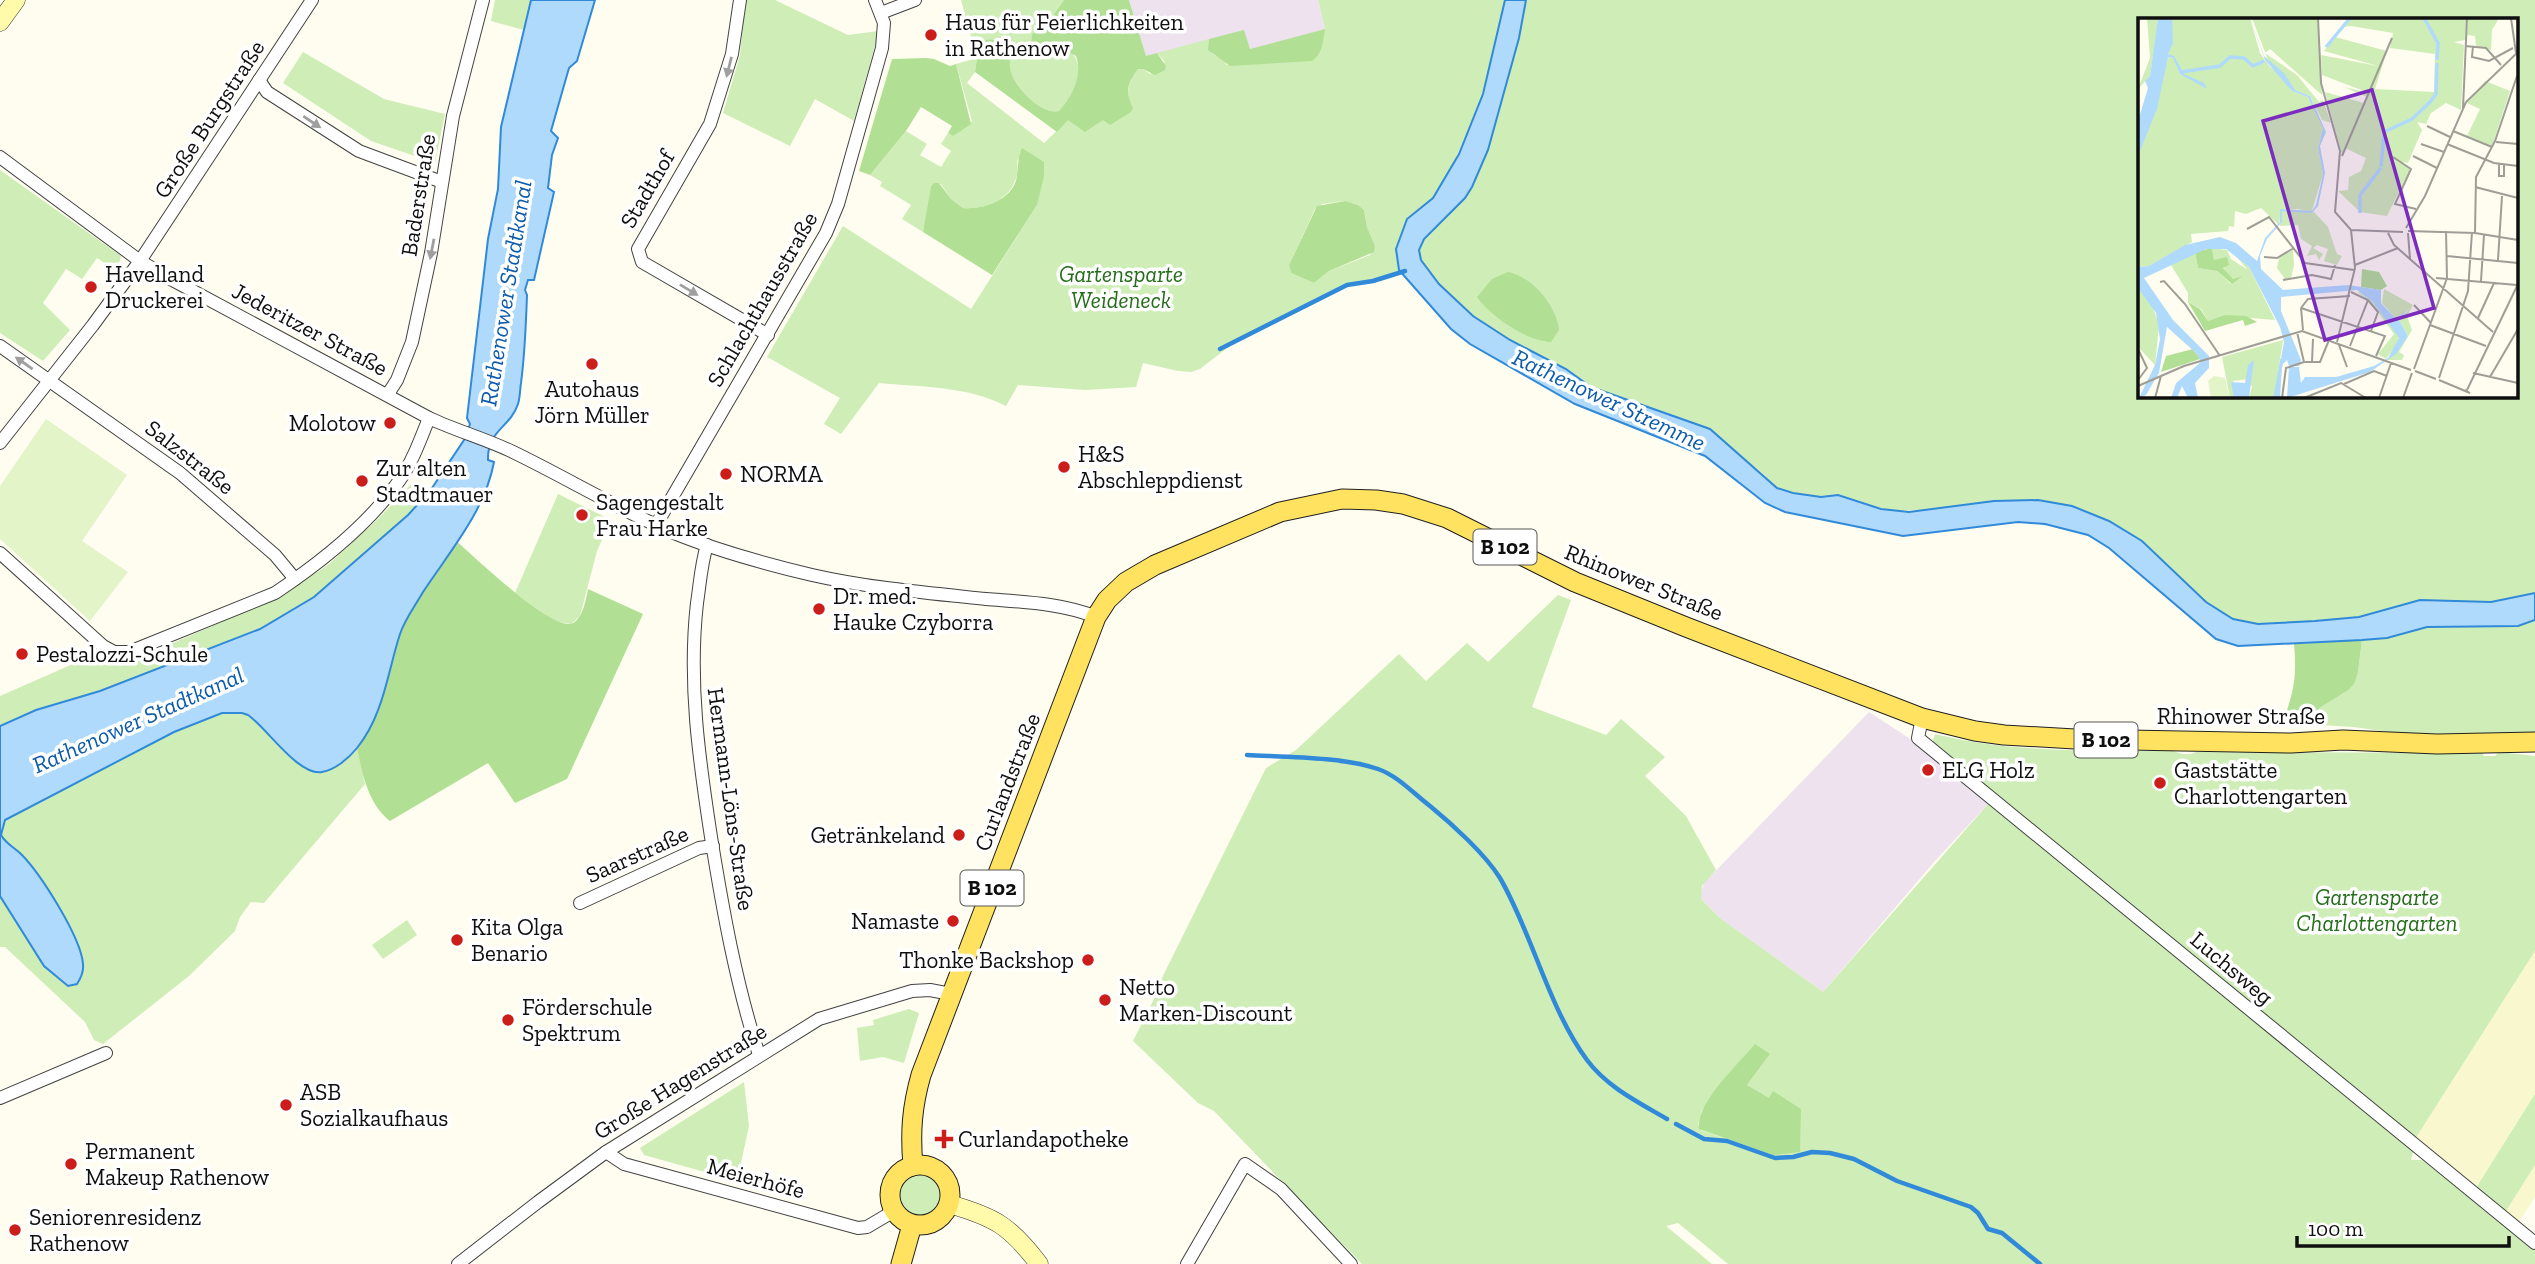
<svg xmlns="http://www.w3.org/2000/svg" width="2535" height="1264" viewBox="0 0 2535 1264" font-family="'Zilla Slab',serif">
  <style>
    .industrial { fill: #ede2ee }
    .farmland { fill: #f8f7cd }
    .green { fill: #cfedb6; fill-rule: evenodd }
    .forest { fill: #b1e094 }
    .pitch { fill: #e2f4c8 }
    .water { fill: #b0dafb; stroke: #308ad9; stroke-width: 2 }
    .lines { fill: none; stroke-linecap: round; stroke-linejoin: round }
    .stream { stroke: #308ad9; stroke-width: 4.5 }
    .street-casing { stroke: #424242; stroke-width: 14 }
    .secondary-casing { stroke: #313131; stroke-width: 19 }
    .primary-casing { stroke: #202020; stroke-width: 21 }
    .street { stroke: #fff; stroke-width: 12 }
    .secondary { stroke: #fffbab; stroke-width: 18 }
    .primary { stroke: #ffe360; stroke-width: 19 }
    .oneway { fill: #9f9f9f }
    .poi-dot { fill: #cb1e1a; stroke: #fff; stroke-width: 2.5 }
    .labels { text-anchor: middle; stroke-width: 7; stroke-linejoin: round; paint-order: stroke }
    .shield { fill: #fff; stroke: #575757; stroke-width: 2 }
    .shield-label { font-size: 21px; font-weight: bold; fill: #0f0f0f }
    .poi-label { font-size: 23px; fill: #0f0f0f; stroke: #fff; text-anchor: start }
    .street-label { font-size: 23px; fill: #0f0f0f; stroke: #fff }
    .park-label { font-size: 23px; font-style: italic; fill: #246d19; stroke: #fff }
    .water-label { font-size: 24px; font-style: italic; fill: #0c5bac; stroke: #fff }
    .inset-river { fill: none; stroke: #b0dafb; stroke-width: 3.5 }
    .inset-road { fill: none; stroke: #9f9e96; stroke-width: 2 }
    .view { fill: #7b2cbf; fill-opacity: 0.15; stroke: #7b2cbf; stroke-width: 3.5 }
    .inset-edge { fill: none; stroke: #0f0f0f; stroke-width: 3.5 }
  </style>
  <rect width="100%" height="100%" fill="#fffdf0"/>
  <g class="industrial">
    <path d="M1129 0H1318L1325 29 1250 50 1243 31 1146 57Z"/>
    <path d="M1869 712 1909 738 1989 803 1935 861 1823 992 1720 918 1701 899V893L1704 883Z"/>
  </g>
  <g class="farmland">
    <path d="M2535 951V1094L2476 1188 2415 1139Z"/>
    <path d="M2535 1165V1197L2519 1222 2506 1211Z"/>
  </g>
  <g class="green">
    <path d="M495 0H531L524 30 491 21Z"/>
    <path d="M745 0H775L848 35 879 31 854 121 815 99 790 146 723 113 740 55Z"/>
    <path d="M961 0H1064L1049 21 1032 34 1031 42 1060 52 1072 53C1087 70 1072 97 1059 111 1041 115 1017 89 1011 73 1008 65 1009 58 1010 50 996 43 986 35 974 48Z"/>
    <path d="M1318 0H1505L1480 104 1447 177 1427 205 1412 214 1396 249 1399 270 1372 281 1348 286 1231 345 1200 369 1191 372 1178 371 1143 363 1136 387 1085 390 1018 385 1006 406C968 386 920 387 879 383L841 434 824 424 840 398 767 357 843 226 971 309 1037 205 1018 158C1016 166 1019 174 1015 181 1007 201 984 210 963 208L951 199 941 184 934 183 923 232 902 219 911 205 880 186 882 182 870 175 906 131 927 144 920 155 941 167 951 151 941 144 948 133 953 136 972 121 956 64 977 58 975 72 967 83 1044 143 1068 120 1103 119 1132 105C1124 92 1130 81 1138 69H1143L1150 74 1165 62 1157 53 1209 39C1208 60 1218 52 1227 65L1325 29ZM1344 201 1358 205 1364 210 1367 227 1375 246 1370 255 1329 271 1314 283 1291 273 1289 265 1315 209 1322 204Z"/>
    <path d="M1526 0H2535V593L2491 602 2420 600 2359 617 2278 624H2258L2233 619 2206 602 2123 528 1943 509 1894 511 1854 501 1838 495 1821 497 1793 493 1777 488 1760 471 1690 421 1634 404 1591 387 1566 369 1510 340 1473 316 1439 284 1421 260 1419 250 1424 239 1460 203 1519 38ZM2140 19H2516V396H2140ZM1513 273 1527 281 1545 342 1522 332Z"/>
    <path d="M303 52 384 99 445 114 435 163 371 141 283 83Z"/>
    <path d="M0 170 121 256 117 271 97 258 82 279 66 269 43 303 70 330 43 361 0 333Z"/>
    <path d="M412 483 430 491 408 515 314 597 260 629 100 691 36 710 0 726V696L98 653 120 666 284 595 329 564 378 519Z"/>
    <path d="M558 494 611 520 597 551 580 616 571 624 553 621 515 593Z"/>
    <path d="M1558 595 1571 600 1532 707 1606 735 1621 719 1665 757 1645 776 1686 816 1716 870 1702 886 1701 899 1720 918 1823 992 1989 803 2414 1149 2411 1160H2422L2535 1249V1264H1728L1678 1223 1666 1226 1712 1264H1362L1214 1111 1198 1103 1133 1041 1154 999 1157 988 1266 768 1296 750 1399 654 1426 681 1467 643 1488 662ZM1770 1054 1747 1085 1769 1099 1773 1092V1155L1701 1130 1698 1124 1702 1110Z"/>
    <path d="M2535 620V733L2403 734 2354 727 2303 724 2318 709 2347 691 2358 672 2362 640C2384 638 2404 631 2426 627 2463 622 2500 632 2535 620Z"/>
    <path d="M222 713H242L248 715C268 729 300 779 326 771 338 767 348 757 357 748L365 784 264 903 251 902 240 917 235 931 189 976 103 1044 94 1040 85 1022 5 947H0V896L21 931 77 984C85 972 82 956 78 942 73 925 34 867 21 854 14 847 6 844 1 835L3 823 16 813 174 732Z"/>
    <path d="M1935 734C2012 753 2095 751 2173 751 2181 754 2189 756 2196 752L2482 753 2484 756H2495L2499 752 2535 756V951L2415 1139 1932 744Z"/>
    <path d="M407 920 417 935 383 959 372 945Z"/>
    <path d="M909 1009 919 1013 904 1063 883 1057 860 1061 857 1028 874 1025 873 1020Z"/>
    <path d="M744 1082 749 1126 737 1181 644 1155 640 1148Z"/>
    <path d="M2535 1094V1165L2506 1211 2476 1188Z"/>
    <circle cx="919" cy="1195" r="21"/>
  </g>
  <g class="forest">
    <path d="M1064 0H1129L1146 56 1157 53 1166 66 1165 70 1155 75 1143 69H1138C1127 85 1125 91 1133 108L1131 112 1110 125 1103 120 1085 132 1068 120 1057 132 975 72 977 58 974 48C983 37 993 39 1006 43 1013 52 1007 64 1012 75 1018 90 1042 115 1059 111 1072 97 1083 75 1076 56L1067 51 1051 54 1042 53 1035 49 1031 42 1032 34 1049 21Z"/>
    <path d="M1325 29C1323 40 1323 54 1312 61L1230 66 1208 50 1209 39 1244 30 1250 49Z"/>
    <path d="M926 58 934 59 950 66 956 64 971 124 953 136 948 133 952 126 921 107 906 131 870 175 859 171 892 59Z"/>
    <path d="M1022 148 1044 162V176L1037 205 992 275 923 232 931 187 934 183H939L951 199 963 208C984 210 1014 199 1017 176 1018 166 1018 158 1022 148Z"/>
    <path d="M1345 201 1358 205 1364 210 1367 227 1375 246 1374 252 1329 271 1314 283 1291 273 1289 265 1317 206Z"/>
    <path d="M1508 272C1532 276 1557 307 1559 330L1551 342C1528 342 1490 316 1477 297L1492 279Z"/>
    <path d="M456 541C474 556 553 633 573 623 583 618 586 599 588 589L643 614 567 779 515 803 488 763 390 821C368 804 362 773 357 748L379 711 400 633 408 616Z"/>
    <path d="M2362 640 2358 672 2354 684 2347 691 2318 709 2303 724H2282C2294 692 2297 678 2294 644Z"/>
    <path d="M1755 1044 1770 1054 1747 1085 1769 1098 1773 1091 1801 1109 1800 1152 1773 1155 1699 1129C1695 1104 1739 1063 1755 1044Z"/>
  </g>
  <path class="pitch" d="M46 419 127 475 82 541 128 572 90 621 0 539V486Z"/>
  <g class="water">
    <path d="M531 0H595L577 61 569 68 551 131 558 138 552 155 548 188 554 192 534 280H528L525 290 527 295C526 324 525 353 521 383 520 389 520 398 518 404 510 428 487 430 488 460L494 462C485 511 450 551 423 592 415 606 405 619 400 634 387 674 384 714 357 748 349 758 335 770 322 772 298 776 267 728 248 715L242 713H222L174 732 5 820 1 835C6 844 14 847 21 854 40 873 81 937 83 964 84 972 81 978 77 984L68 986 44 966 0 896V726L36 710 100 691 260 629 314 597 408 515 430 491 464 440 470 424 467 418 488 239 498 189 501 127Z"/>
    <path d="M1505 0H1526L1519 38 1488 150 1472 187 1465 198 1424 239 1419 250 1421 260 1439 284 1473 316 1510 340 1566 369 1591 387 1710 429 1777 488 1793 493 1821 497 1838 495 1881 509 1909 512 1994 501 2038 500 2072 506 2109 521 2142 541 2206 602 2233 619 2258 624 2315 621 2359 617 2420 600 2491 602 2535 593V620L2518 626 2427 627 2387 638 2362 640 2238 646 2216 639 2109 548 2088 535 2045 524 2018 522 1903 536 1785 512 1765 503 1705 456 1575 404 1470 344 1451 329 1399 270 1396 249 1407 219 1433 198 1459 154 1483 94Z"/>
  </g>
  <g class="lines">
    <g class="stream">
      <path d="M1220 349 1347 285 1373 281 1405 271"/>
      <path d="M1247 755C1284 757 1344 757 1378 769 1398 776 1414 794 1430 806 1452 824 1485 854 1500 878 1532 933 1549 1009 1587 1060 1607 1087 1638 1102 1667 1119"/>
      <path d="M1676 1124 1704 1139 1727 1141 1775 1158 1793 1157 1812 1152 1830 1153 1854 1159 1897 1181 1971 1207 1978 1213 1988 1229 2002 1233 2040 1264"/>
    </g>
    <g class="street-casing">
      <g id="street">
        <path d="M740 0 732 54 710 124 638 249 642 262 768 335"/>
        <path d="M881 13 915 0"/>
        <path d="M259 80 267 92 359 151 442 182"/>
        <path d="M0 157 140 261 167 277 429 418C457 431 486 439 513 452 567 478 619 510 674 533 718 551 766 564 812 575 869 588 928 593 986 599 1022 602 1062 603 1096 617"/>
        <path d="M0 346 180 473 275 555 295 579"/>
        <path d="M388 394 397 380 412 342 431 253 453 116 483 0"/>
        <path d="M0 443 93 325 140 261 312 0"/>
        <path d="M656 525 826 233 838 204 882 48 884 23 875 0"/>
        <path d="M707 545C701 564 700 584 697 603 688 682 699 759 711 837 723 911 736 984 759 1055"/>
        <path d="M0 553 103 646 114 652H129L275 593C320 563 368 525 399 481 412 463 421 438 429 418"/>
        <path d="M1922 718 1918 738 2535 1243"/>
        <path d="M580 903 699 848 713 846"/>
        <path d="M0 1098 106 1053"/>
        <path d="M606 1152 624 1164 858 1228 867 1227 894 1211"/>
        <path d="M458 1264 538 1202 606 1152 819 1019 912 991 930 990 951 994"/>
        <path d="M1187 1264 1245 1164 1281 1189 1351 1264"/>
      </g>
    </g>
    <g class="secondary-casing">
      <g id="secondary">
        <path d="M0 22 16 0"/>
        <path d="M949 1204C995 1217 1010 1226 1039 1264"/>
      </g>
    </g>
    <g class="primary-casing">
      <g id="primary">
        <circle cx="920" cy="1195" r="30"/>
        <path d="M913 1166C910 1132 912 1107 921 1075L1096 617 1107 600 1126 582 1155 565 1280 512 1342 499 1376 500 1403 504 1447 518 1575 582 1686 627 1922 718 1975 731 2004 735 2075 739 2291 743 2343 740 2437 744 2535 742"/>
        <path d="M901 1264 912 1225"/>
      </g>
    </g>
    <use href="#street" class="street"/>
    <use href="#secondary" class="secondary"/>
    <use href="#primary" class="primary"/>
  </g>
  <defs><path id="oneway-solid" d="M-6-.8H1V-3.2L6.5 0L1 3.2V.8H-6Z" transform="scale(1.75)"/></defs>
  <g class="oneway">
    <use href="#oneway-solid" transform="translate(729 67) rotate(104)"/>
    <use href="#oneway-solid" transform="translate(312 122) rotate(34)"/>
    <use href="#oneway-solid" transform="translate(432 249) rotate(101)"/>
    <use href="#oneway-solid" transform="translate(689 290) rotate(31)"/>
    <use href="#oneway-solid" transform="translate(24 363) rotate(-145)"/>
  </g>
  <g class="poi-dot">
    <circle cx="931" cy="35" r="7"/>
    <circle cx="91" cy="287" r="7"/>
    <circle cx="592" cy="364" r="7"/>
    <circle cx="390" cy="423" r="7"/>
    <circle cx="1064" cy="467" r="7"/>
    <circle cx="726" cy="474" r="7"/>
    <circle cx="362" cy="481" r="7"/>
    <circle cx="582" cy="515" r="7"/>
    <circle cx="819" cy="609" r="7"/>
    <circle cx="22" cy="654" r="7"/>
    <circle cx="1928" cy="770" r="7"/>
    <circle cx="2160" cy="783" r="7"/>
    <circle cx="959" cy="835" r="7"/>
    <circle cx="953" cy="921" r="7"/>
    <circle cx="457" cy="940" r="7"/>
    <circle cx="1088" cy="960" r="7"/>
    <circle cx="1105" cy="1000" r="7"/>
    <circle cx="508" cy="1020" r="7"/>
    <circle cx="286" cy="1105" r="7"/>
    <path d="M940.5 1128.5h7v7h7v7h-7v7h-7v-7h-7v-7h7z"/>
    <circle cx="71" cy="1164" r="7"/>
    <circle cx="15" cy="1230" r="7"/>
  </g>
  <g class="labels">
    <g class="shield">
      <rect x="1473.5" y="529.5" width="63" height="35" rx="5"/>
      <rect x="2074.5" y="722.5" width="63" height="35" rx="5"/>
      <rect x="960.5" y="870.5" width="63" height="35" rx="5"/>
    </g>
    <g class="shield-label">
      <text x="1505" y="554">B 102</text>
      <text x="2106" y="747">B 102</text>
      <text x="992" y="895">B 102</text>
    </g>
    <g class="poi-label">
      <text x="945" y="30">Haus für Feierlichkeiten<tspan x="945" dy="26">in Rathenow</tspan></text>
      <text x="105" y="282">Havelland<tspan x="105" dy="26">Druckerei</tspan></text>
      <text x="592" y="397" text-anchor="middle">Autohaus<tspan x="592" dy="26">Jörn Müller</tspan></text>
      <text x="376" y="431" text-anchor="end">Molotow</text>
      <text x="1078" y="462">H&amp;S<tspan x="1078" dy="26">Abschleppdienst</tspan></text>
      <text x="376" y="476">Zur alten<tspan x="376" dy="26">Stadtmauer</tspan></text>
      <text x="740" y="482">NORMA</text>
      <text x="596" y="510">Sagengestalt<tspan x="596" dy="26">Frau Harke</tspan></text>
      <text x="833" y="604">Dr. med.<tspan x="833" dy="26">Hauke Czyborra</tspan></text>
      <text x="36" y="662">Pestalozzi-Schule</text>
      <text x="1942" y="778">ELG Holz</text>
      <text x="2174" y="778">Gaststätte<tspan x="2174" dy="26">Charlottengarten</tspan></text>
      <text x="945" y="843" text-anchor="end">Getränkeland</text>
      <text x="939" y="929" text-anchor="end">Namaste</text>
      <text x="471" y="935">Kita Olga<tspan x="471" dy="26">Benario</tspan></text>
      <text x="1074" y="968" text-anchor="end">Thonke Backshop</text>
      <text x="1119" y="995">Netto<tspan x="1119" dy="26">Marken-Discount</tspan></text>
      <text x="522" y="1015">Förderschule<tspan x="522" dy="26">Spektrum</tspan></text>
      <text x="300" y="1100">ASB<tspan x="300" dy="26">Sozialkaufhaus</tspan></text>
      <text x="958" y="1147">Curlandapotheke</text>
      <text x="85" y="1159">Permanent<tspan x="85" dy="26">Makeup Rathenow</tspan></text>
      <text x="29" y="1225">Seniorenresidenz<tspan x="29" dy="26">Rathenow</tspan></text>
    </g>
    <g class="street-label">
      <text transform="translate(209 119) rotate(-57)" y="8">Große Burgstraße</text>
      <text transform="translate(647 189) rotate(-60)" y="8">Stadthof</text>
      <text transform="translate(418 195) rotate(-81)" y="8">Baderstraße</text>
      <text transform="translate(762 299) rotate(-60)" y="8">Schlachthausstraße</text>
      <text transform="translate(310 329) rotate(28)" y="8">Jederitzer Straße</text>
      <text transform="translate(190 457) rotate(38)" y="8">Salzstraße</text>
      <text transform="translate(1644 582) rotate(22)" y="8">Rhinower Straße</text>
      <text x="2241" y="724">Rhinower Straße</text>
      <text transform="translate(1007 782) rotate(-69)" y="8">Curlandstraße</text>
      <text transform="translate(731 799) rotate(82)" y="8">Hermann-Löns-Straße</text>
      <text transform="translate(637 854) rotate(-24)" y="8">Saarstraße</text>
      <text transform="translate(2232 968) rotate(40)" y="8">Luchsweg</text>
      <text transform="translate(680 1081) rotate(-32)" y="8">Große Hagenstraße</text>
      <text transform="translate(756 1178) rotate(15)" y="8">Meierhöfe</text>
    </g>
    <g class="park-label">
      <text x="1121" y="282">Gartensparte<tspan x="1121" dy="26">Weideneck</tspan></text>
      <text x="2377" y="905">Gartensparte<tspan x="2377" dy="26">Charlottengarten</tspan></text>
    </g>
    <g class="water-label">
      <text transform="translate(506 293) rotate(-81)" y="8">Rathenower Stadtkanal</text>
      <text transform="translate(1609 400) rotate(25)" y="8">Rathenower Stremme</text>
      <text transform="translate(138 720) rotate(-24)" y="8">Rathenower Stadtkanal</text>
    </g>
  </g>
  <g transform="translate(2138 18)">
    <rect width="380" height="380" fill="#fffdf0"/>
    <path d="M9 0H20L18 17 12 58 0 71 12 40ZM34 0H112L122 35 132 49 144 57 154 73 170 79 178 92 185 110 180 130 185 156 174 193 143 191 141 207 123 190 108 196 97 193 96 209 91 208 90 213 53 216 54 224 11 248 0 249V138L30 39 35 40 30 36ZM114 0H180L184 77 132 31 127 35 159 57 181 84 185 82 193 105 184 102 172 78 157 72 130 42ZM211 0H329L327 22 316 24 326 27 323 92 308 85 293 95 288 106 279 104 284 112 270 145 265 144 272 152 249 198 222 194 200 173 210 172 211 159 223 153 228 140 207 130 204 137 187 74 226 85 229 79 206 69 231 75 184 57 183 37 240 48 186 33ZM213 8 255 15 252 30 297 36 296 74 237 71 249 33 197 19 204 9ZM330 0H361L354 12 353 32 338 28 337 18 329 17ZM347 63 372 73 354 128 329 118 342 91 329 85ZM160 191 176 194 190 209 199 236 204 238 199 247 186 243 190 231 179 227 175 230 185 236 181 242 178 236 169 238 174 228 163 221 160 207 142 208 144 192ZM74 230 89 232 93 241 110 252 97 237 111 249 137 302 88 298 70 303 63 291 50 284V275L33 247 44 239 57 234 60 250 79 253 93 266 105 258 95 262 86 251 89 240 76 242ZM155 232 156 247 153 260 147 261 139 250 141 240ZM0 270 14 287 21 307 17 347 0 329ZM246 271 275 287 269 298 274 312 261 334 266 337 264 342H249L270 318 261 302 271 291 258 301 244 285ZM219 274H222L235 284 260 315 261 323 248 341 240 336 256 316 232 283ZM145 322 136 380H111L114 369 110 361 95 363 96 380H92L84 339Z" fill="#cfedb6" fill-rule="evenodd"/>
    <path d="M74 230 76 242 89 239 91 247 85 250 95 261 105 258 94 266 79 253 60 250 57 234ZM224 251 241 254 249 268 243 272 223 269ZM50 284 62 291 70 303 87 297 108 298 119 304 107 308 105 302 67 313ZM55 331 62 341 23 354 28 338Z" fill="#b1e094"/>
    <path d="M76 358 87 360 92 380H73L70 363Z" fill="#e2f4c8"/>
    <path d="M20 0H34L35 25 30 36 36 38 46 56 66 65 69 71 42 56 35 40 30 39 19 91 0 138V103L10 70 7 63 12 58ZM112 0 126 38 146 55 157 72 172 78 188 114 182 128 187 155 180 188 174 195 144 193V204L129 221 122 238 123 251 145 272 210 267 243 272V285L258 301 270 291 261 302 270 318 258 336 232 354 149 380 151 349H161L163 365 167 359H198L236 348 250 340 261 320 235 284 219 272 143 279V293L163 342 161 348H151L149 342 144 347 142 380H136L146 324 142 309 111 249 88 231H68L6 260 35 302 71 338V350L57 365 60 380H50L44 368 39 380H33L38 365 63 344 58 335 29 309 21 355 8 377 1 380 17 347 22 321 18 295 0 270V249L11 248 47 227 82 219 98 225 119 243 127 220 142 204V191L174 193 178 187 185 156 180 130 185 110 170 79 154 73 127 42ZM116 342 111 380H96L93 364 107 365 110 347Z" fill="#b0dafb"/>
    <path class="inset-river" d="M286 0 300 25 299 42M188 29 212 0M43 54 82 48 92 39 106 40 115 48 126 43M243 149 246 114 274 101 292 84 298 76 299 45M222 195V177L243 150M137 380 144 341"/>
    <path class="inset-road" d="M180 0 183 65 202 133 197 194 213 212 265 214M373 0 378 35M327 28 348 30 363 47M335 28 334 39 351 43 375 30M325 90 329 0M289 108 312 119M315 113 354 129M358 124 380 126M283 126 306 134M309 126 356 145 380 148M204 138 254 20M275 138 299 150M255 139 273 151 257 186 278 191M361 146V158H366V147M337 169 380 180M268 210 287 178 328 84 380 34M109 211 131 199 167 245M270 213 337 215 380 222M250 215 256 227 355 314M270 215 272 241M337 215 338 159 357 123 379 58M309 238 380 245M126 239 139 240 156 230M360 242 364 178M167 245 216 252M217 247 260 230M298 260 379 267M145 262 174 257 193 261 197 247M343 263 346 217M22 264 26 263 47 286 82 338M213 274 230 282 240 294 233 313M276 287 293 305M163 290 247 318 238 338M163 290 170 281 212 278M163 290 165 312M340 300 356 265M292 307 348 328M199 324 217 250 213 212M201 327 209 349M212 328 230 282M0 331 9 350 0 362M167 344H182L191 322M174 344 175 321M276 351 309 260 308 213M277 353 298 361M335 355 380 365M352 359 380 311M301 360 330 273 334 214M301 362 332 375 327 372M206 366 236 353 249 358M0 368 46 348 164 313 273 352M329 372 380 266M17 380 23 358M144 380 148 350 166 344 159 314M166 380 203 365 228 380M241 380 253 345M265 380 274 355"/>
    <path class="view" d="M234 72 296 290 187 322 125 103Z"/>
    <rect width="380" height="380" class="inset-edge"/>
  </g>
  <path d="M2297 1236v10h212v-10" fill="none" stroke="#0f0f0f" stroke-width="3.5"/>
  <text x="2308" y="1236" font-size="21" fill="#0f0f0f" stroke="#ffffff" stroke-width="5" paint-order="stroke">100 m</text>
</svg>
